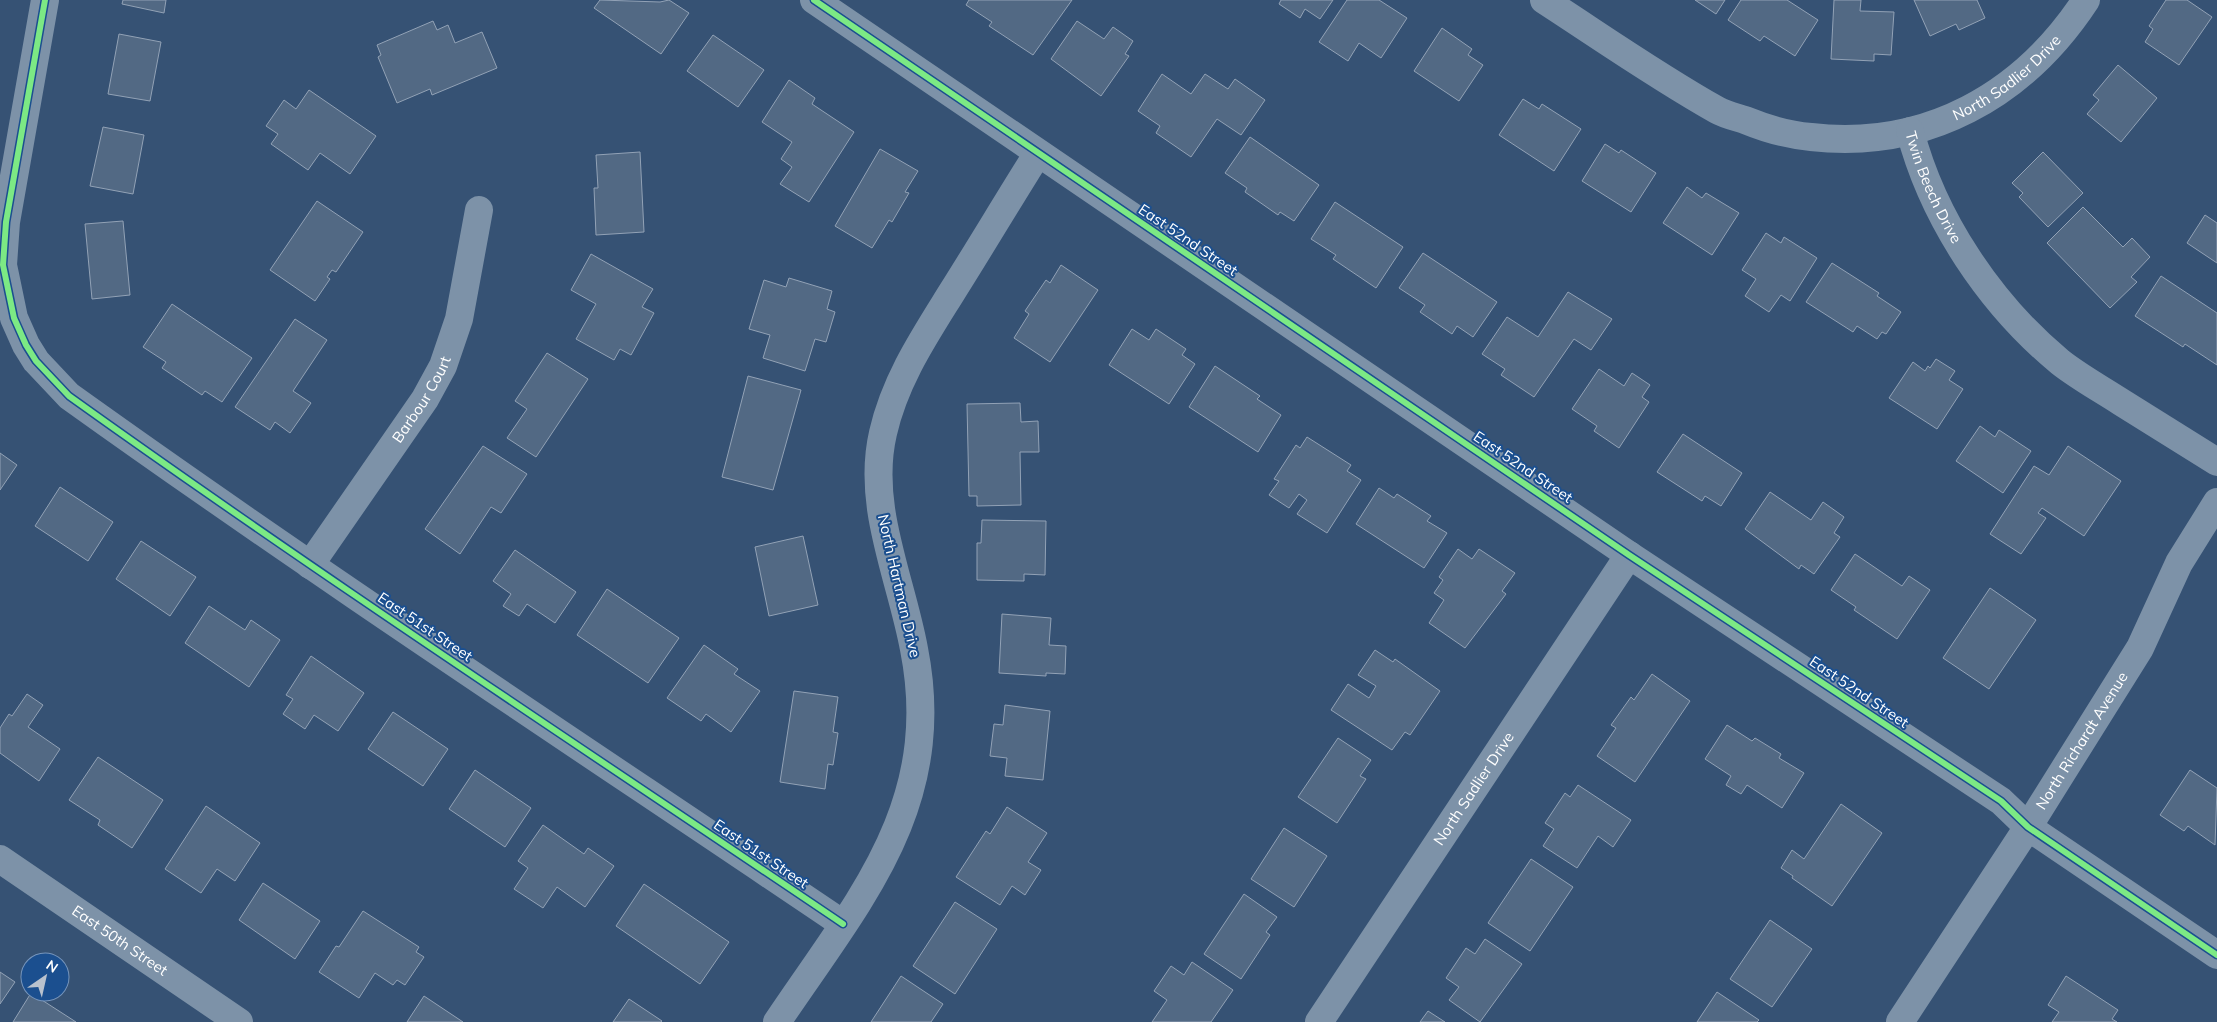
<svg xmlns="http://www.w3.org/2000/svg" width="2217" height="1022" viewBox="0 0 2217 1022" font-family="Mulish,sans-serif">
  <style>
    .building { fill: #526984; stroke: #92a2b6 }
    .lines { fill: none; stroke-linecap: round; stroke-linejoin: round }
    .minor { stroke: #7d92a8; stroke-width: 28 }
    .cycleway-casing { stroke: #1b4f8f; stroke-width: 9 }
    .cycleway { stroke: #7ce984; stroke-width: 6 }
    .labels { text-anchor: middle; stroke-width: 4; stroke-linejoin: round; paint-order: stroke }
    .street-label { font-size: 15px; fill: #fff; stroke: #1b4f8f }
  </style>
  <rect width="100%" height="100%" fill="#365274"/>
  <g class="building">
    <path d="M123 0H166L164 13 122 4Z"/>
    <path d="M600 0 660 2 669 0 689 13 661 54 594 8Z"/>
    <path d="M969 0H1072L1033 55 989 26 992 22 966 5Z"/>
    <path d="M1281 0H1333L1320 19 1305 9 1300 18 1279 4Z"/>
    <path d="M1347 0H1379L1407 18 1381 58 1359 43 1348 61 1319 42Z"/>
    <path d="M1695 0H1725L1716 14Z"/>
    <path d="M1741 0H1787L1818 20 1795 56 1764 36 1760 41 1728 20Z"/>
    <path d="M1834 0H1861L1860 11 1894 12 1891 55 1874 54V61L1831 59Z"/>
    <path d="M1914 0H1977L1985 18 1959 30 1956 24 1930 36Z"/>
    <path d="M2166 0H2187L2212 17 2179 65 2145 42 2153 29 2149 26Z"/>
    <path d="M433 21 437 30 448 25 455 43 482 32 497 68 432 95 430 89 397 103 378 57 381 55 377 45Z"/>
    <path d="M1077 21 1104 39 1113 27 1133 41 1125 54 1129 56 1101 96 1051 59Z"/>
    <path d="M1442 28 1472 49 1468 55 1483 65 1459 101 1414 71Z"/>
    <path d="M119 34 161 42 150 101 108 94Z"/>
    <path d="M713 35 764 70 738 107 687 71Z"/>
    <path d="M2118 65 2157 98 2121 142 2087 114 2099 100 2093 95Z"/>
    <path d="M1162 74 1191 94 1205 74 1228 89 1235 79 1265 100 1241 135 1217 119 1191 157 1156 133 1160 126 1138 111Z"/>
    <path d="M789 80 815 98 812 104 854 132 809 202 780 184 792 167 781 159 792 142 762 122Z"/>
    <path d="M309 90 376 136 350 174 320 153 308 170 271 144 278 134 266 126 284 100 296 109Z"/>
    <path d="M1523 99 1539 109 1542 104 1581 129 1554 171 1499 135Z"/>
    <path d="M103 127 144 135 133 194 90 186Z"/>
    <path d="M1250 137 1319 185 1294 221 1280 212 1278 215 1245 192 1247 188 1225 173Z"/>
    <path d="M1605 144 1619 153 1621 150 1656 173 1631 212 1582 181Z"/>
    <path d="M880 149 918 171 905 192 909 193 892 222 889 220 872 248 835 226Z"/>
    <path d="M640 152 644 232 596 235 594 188H598L596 155Z"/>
    <path d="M2043 152 2083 193 2048 227 2019 197 2023 193 2012 183Z"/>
    <path d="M1687 187 1702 198 1706 193 1739 213 1712 255 1663 223Z"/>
    <path d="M317 201 363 232 336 272 332 270 327 277 330 279 315 301 270 270Z"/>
    <path d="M1335 202 1403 247 1376 288 1333 259 1336 255 1311 239Z"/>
    <path d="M2083 207 2123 247 2132 238 2150 257 2131 277 2137 282 2110 308 2047 243Z"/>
    <path d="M2205 215 2217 223V263L2187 243Z"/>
    <path d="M123 221 130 295 92 299 85 224Z"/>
    <path d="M1766 233 1781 243 1784 237 1817 258 1790 301 1781 295 1769 312 1745 296 1756 279 1742 270Z"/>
    <path d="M1423 253 1497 302 1473 337 1457 326 1452 334 1420 312 1425 305 1399 288Z"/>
    <path d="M591 254 653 289 642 307 654 313 631 355 620 349 614 360 576 339 596 304 571 290Z"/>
    <path d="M1832 263 1879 293 1877 296 1901 312 1886 334 1882 332 1877 339 1857 326 1853 332 1806 302Z"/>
    <path d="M1061 265 1098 290 1050 362 1014 338 1029 314 1025 311 1046 280 1050 283Z"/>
    <path d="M2161 276 2217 313V365L2185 344 2183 347 2135 316Z"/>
    <path d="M789 278 832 291 827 309 835 312 826 342 815 339 805 371 763 358 770 335 749 329 764 280 786 287Z"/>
    <path d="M1568 292 1612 319 1591 350 1574 339 1534 397 1501 375 1505 369 1482 354 1507 317 1538 337Z"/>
    <path d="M172 304 252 358 222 402 205 391 202 395 162 368 166 362 143 347Z"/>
    <path d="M295 319 327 340 293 391 311 403 290 433 275 422 270 430 235 407Z"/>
    <path d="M1132 329 1149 340 1156 329 1186 349 1182 355 1195 364 1169 404 1109 365Z"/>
    <path d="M547 353 588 379 536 457 507 438 527 409 515 401Z"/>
    <path d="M1936 359 1955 371 1949 380 1963 389 1937 429 1889 398 1913 362 1925 371 1928 366 1930 368Z"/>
    <path d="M1215 366 1260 396 1257 399 1281 415 1258 452 1189 407Z"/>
    <path d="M1599 369 1624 386 1632 373 1650 385 1642 397 1649 402 1619 448 1594 431 1597 426 1572 409Z"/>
    <path d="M748 376 801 390 773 490 722 477Z"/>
    <path d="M1020 403 1021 422 1038 421 1039 452H1020L1021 505 977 506V496H969L967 404Z"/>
    <path d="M1980 426 1995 437 1999 430 2031 451 2003 493 1956 461Z"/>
    <path d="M1683 434 1742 473 1721 506 1705 496 1702 501 1657 472Z"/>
    <path d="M1307 437 1351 465 1347 471 1361 480 1327 533 1297 514 1307 500 1299 494 1289 508 1269 495 1279 481 1274 479 1296 445 1300 448Z"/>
    <path d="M483 446 527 474 501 513 491 507 460 554 425 529Z"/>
    <path d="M2068 446 2121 481 2084 536 2042 508 2038 513 2046 518 2021 554 1990 534 2034 466 2049 475Z"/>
    <path d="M0 453 17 465 0 490Z"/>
    <path d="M60 487 113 522 88 561 35 526Z"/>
    <path d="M1379 488 1394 498 1397 494 1431 516 1427 521 1447 533 1424 568 1356 524Z"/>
    <path d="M1770 492 1811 520 1823 502 1844 517 1834 533 1840 537 1814 574 1801 565 1799 569 1745 529Z"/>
    <path d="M982 520 1046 521 1045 575 1024 574V581L977 580V543H981Z"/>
    <path d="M803 536 818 605 769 616 755 547Z"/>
    <path d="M141 541 196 577 170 616 116 579Z"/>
    <path d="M1458 549 1472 559 1479 549 1515 573 1502 591 1506 594 1465 648 1429 623 1444 600 1434 593 1443 580 1439 577Z"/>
    <path d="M515 550 576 592 555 623 527 604 519 616 503 606 511 594 493 581Z"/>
    <path d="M1855 554 1902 586 1909 576 1930 590 1897 639 1854 610 1856 607 1831 590Z"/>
    <path d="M1990 588 2036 620 1989 689 1943 658Z"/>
    <path d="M607 589 679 638 648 683 577 635Z"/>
    <path d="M209 606 245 630 251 620 280 640 249 687 185 643Z"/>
    <path d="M1002 614 1051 618 1049 645 1066 646 1065 674 1046 673V676L999 673Z"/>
    <path d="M704 645 738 669 734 674 760 691 731 732 706 714 701 721 667 698Z"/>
    <path d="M1375 650 1393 662 1395 659 1440 691 1410 735 1405 732 1392 750 1331 710 1348 684 1369 698 1376 686 1358 675Z"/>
    <path d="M311 656 364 693 338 731 314 715 305 729 283 714 293 699 286 695Z"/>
    <path d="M1652 674 1690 701 1635 782 1597 756 1616 728 1611 725 1631 697 1634 700Z"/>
    <path d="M794 691 838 697 833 732 838 733 833 765 828 764 825 789 780 782Z"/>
    <path d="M27 694 43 705 28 727 60 749 39 781 0 753V728L9 714 12 716Z"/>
    <path d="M1005 705 1050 711 1043 780 1005 776 1007 758 990 756 994 724 1003 725Z"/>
    <path d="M393 712 448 749 423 786 368 749Z"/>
    <path d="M1727 725 1752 741 1755 738 1781 754 1779 758 1804 773 1782 808 1747 785 1741 794 1726 785 1731 776 1705 759Z"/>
    <path d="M1338 738 1371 760 1360 776 1366 779 1337 823 1298 797Z"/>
    <path d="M98 757 163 800 132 848 98 825 100 820 69 800Z"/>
    <path d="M475 770 531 808 505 847 449 809Z"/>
    <path d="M2190 770 2217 788 2215 845 2188 826 2184 831 2160 815Z"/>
    <path d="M1578 785 1631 820 1613 847 1598 836 1577 868 1543 846 1554 829 1545 823 1565 793 1570 797Z"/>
    <path d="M1841 804 1882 833 1832 906 1792 878 1793 876 1781 868 1792 850 1804 859Z"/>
    <path d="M206 806 260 843 235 881 217 869 201 893 165 869Z"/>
    <path d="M1007 807 1047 833 1028 862 1041 870 1025 895 1012 886 1000 905 956 877 986 831 990 834Z"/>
    <path d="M543 825 584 854 588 848 614 866 585 907 557 887 543 908 514 889 528 868 518 861Z"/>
    <path d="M1284 828 1327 856 1294 907 1251 879Z"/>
    <path d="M1531 859 1573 887 1530 951 1488 923Z"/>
    <path d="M263 883 320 921 295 959 239 920Z"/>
    <path d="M644 884 729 942 700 984 616 926Z"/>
    <path d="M1244 894 1277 917 1266 932 1270 935 1241 979 1204 954Z"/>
    <path d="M955 902 997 929 955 994 913 966Z"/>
    <path d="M363 911 419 947 416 952 424 957 405 985 397 980 393 985 375 973 359 998 319 972 336 946 339 947Z"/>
    <path d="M1770 920 1812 949 1772 1007 1730 979Z"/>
    <path d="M1485 939 1522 964 1480 1022 1449 1000 1459 987 1446 978 1466 948 1475 954Z"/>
    <path d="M1192 962 1233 990 1211 1022H1152L1167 1000 1154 991 1171 966 1184 975Z"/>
    <path d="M0 972 15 982 0 1004Z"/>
    <path d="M901 976 943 1004 931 1022H871Z"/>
    <path d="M2066 976 2118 1010 2112 1019 2117 1022H2052L2059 1012 2048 1005Z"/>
    <path d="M1717 992 1759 1020 1757 1022H1697Z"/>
    <path d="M31 993 76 1022H13Z"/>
    <path d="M424 996 463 1022H407Z"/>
    <path d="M629 999 662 1021 661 1022H613Z"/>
    <path d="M1428 1011 1445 1022H1420Z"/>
  </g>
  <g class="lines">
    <g class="minor">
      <path d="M45 0 6 222 3 265 14 318 26 345 36 361 69 396C323 578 584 749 843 924"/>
      <path d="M814 0 1629 555 2001 801 2028 827 2217 955"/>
      <path id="s1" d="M1544 0C1601 37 1658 77 1717 110 1726 115 1736 117 1745 120 1767 129 1787 135 1811 137 1926 150 2023 96 2086 0"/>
      <path id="s2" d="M1910 131C1933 219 1990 304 2060 362 2079 377 2101 389 2121 402 2153 422 2185 442 2217 462"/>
      <path id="s3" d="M310 565 425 399 443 366 459 319 479 210"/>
      <path id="s4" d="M0 859 239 1022"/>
      <path d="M777 1022C858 901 945 806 914 649 901 578 866 506 883 433 895 380 924 337 952 292 981 246 1009 199 1038 153"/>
      <path id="s5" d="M1319 1022 1629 555"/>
      <path id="s6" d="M1900 1022 2028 827 2140 648 2179 563 2217 502"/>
    </g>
    <g class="cycleway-casing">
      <g id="cycleway">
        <path d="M45 0 6 222 3 265 14 318 26 345 36 361 69 396C323 578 584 749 843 924"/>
        <path d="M814 0 1629 555 2001 801 2028 827 2217 955"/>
      </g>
    </g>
    <use href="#cycleway" class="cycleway"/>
  </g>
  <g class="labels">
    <g class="street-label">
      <text dy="5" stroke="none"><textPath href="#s1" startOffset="515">North Sadlier Drive</textPath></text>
      <text dy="5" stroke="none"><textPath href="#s2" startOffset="61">Twin Beech Drive</textPath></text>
      <text transform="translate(1188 240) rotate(34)" y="5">East 52nd Street</text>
      <text dy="5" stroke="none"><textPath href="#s3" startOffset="200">Barbour Court</textPath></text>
      <text transform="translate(1523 467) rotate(34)" y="5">East 52nd Street</text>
      <text transform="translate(899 586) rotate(77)" y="5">North Hartman Drive</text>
      <text transform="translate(425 627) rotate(34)" y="5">East 51st Street</text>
      <text transform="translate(1859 692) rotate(34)" y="5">East 52nd Street</text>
      <text dy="5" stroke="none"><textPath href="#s6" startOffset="335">North Richardt Avenue</textPath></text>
      <text dy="5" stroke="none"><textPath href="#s5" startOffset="280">North Sadlier Drive</textPath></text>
      <text transform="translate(761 854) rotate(34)" y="5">East 51st Street</text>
      <text dy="5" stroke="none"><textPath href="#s4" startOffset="145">East 50th Street</textPath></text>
    </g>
  </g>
  <g transform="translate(45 977) rotate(34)"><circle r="24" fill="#1b4f8f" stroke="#7695bc"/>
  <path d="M0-4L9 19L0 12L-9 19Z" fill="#b9c2ce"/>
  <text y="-8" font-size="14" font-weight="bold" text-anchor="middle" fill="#ffffff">N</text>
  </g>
</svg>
